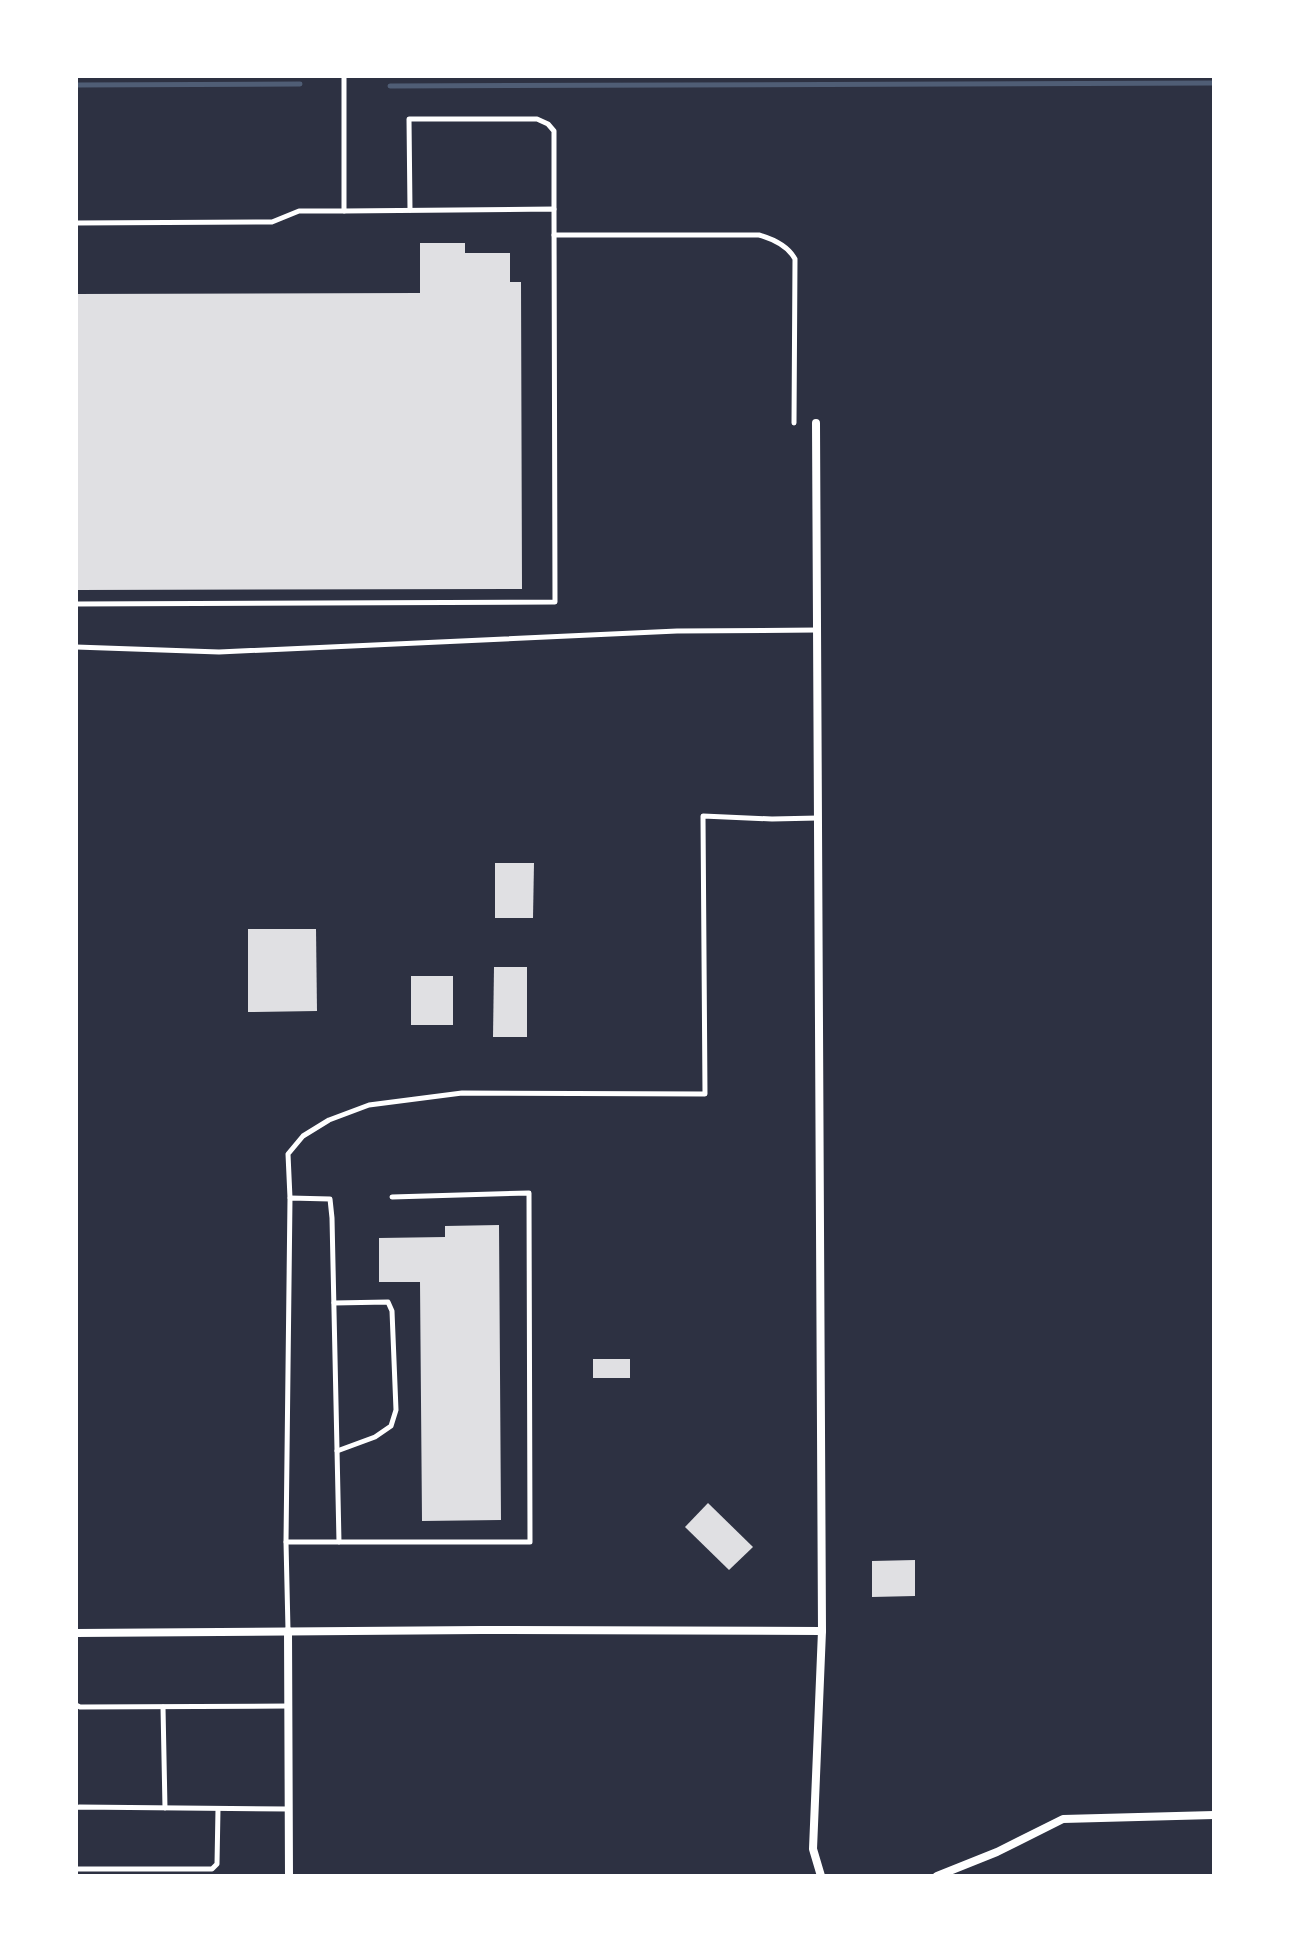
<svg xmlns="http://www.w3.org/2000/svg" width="1290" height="1952" viewBox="0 0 1290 1952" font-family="Manrope,sans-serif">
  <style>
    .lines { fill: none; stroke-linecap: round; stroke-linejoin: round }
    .stream { stroke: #4f5d75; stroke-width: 5 }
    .building { fill: #e0e0e3 }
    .service { stroke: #fff; stroke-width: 5 }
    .minor { stroke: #fff; stroke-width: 8 }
  </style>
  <rect width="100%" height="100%" fill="#2d3142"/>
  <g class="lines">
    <g class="stream">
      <path d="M76 85 300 84"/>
      <path d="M390 86 1214 83"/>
    </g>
  </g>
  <g class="building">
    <path d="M420 243H465V253H510V282H521L522 589 76 590V294L420 293Z"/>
    <path d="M495 863H534L533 918H495Z"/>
    <path d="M248 929H316L317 1011 248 1012Z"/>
    <path d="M494 967H527V1037H493Z"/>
    <rect x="411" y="976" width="42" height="49"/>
    <path d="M499 1225 501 1520 422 1521 420 1282H379V1238L445 1237V1226Z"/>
    <rect x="593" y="1359" width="37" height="19"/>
    <path d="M708 1503 753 1547 729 1570 685 1527Z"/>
    <path d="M915 1560V1596L872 1597V1561Z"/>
  </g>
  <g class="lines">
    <g class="service">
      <path d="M410 210 409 119H537L548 124 554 131V209"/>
      <path d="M76 223 272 222 299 211H344"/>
      <path d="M554 235H759C773 239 788 246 795 259L794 423"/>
      <path d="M76 604 555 602 554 209 344 211V76"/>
      <path d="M76 647 219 652 677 631 817 630"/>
      <path d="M290 1198 288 1154 303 1136 329 1120 369 1105 462 1093 705 1094 703 816 772 819 818 818"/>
      <path d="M334 1303 388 1302 392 1311 396 1410 391 1426 375 1437 337 1451"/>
      <path d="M286 1542 290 1198 330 1199 332 1218 339 1542"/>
      <path d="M288 1630 286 1542H530L529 1193 392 1197"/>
      <path d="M76 1705 80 1707 289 1706"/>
      <path d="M163 1707 165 1808"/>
      <path d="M76 1808 79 1807 288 1809"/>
      <path d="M76 1869H212L217 1864 218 1809"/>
    </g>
    <g class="minor">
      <path d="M816 423 822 1631 813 1849 821 1876"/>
      <path d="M288 1631 289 1876"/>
      <path d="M76 1633 481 1630 822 1631"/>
      <path d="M937 1876 997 1852 1063 1819 1214 1815"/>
    </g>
  </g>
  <rect width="1290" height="1952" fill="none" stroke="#ffffff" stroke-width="156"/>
</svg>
